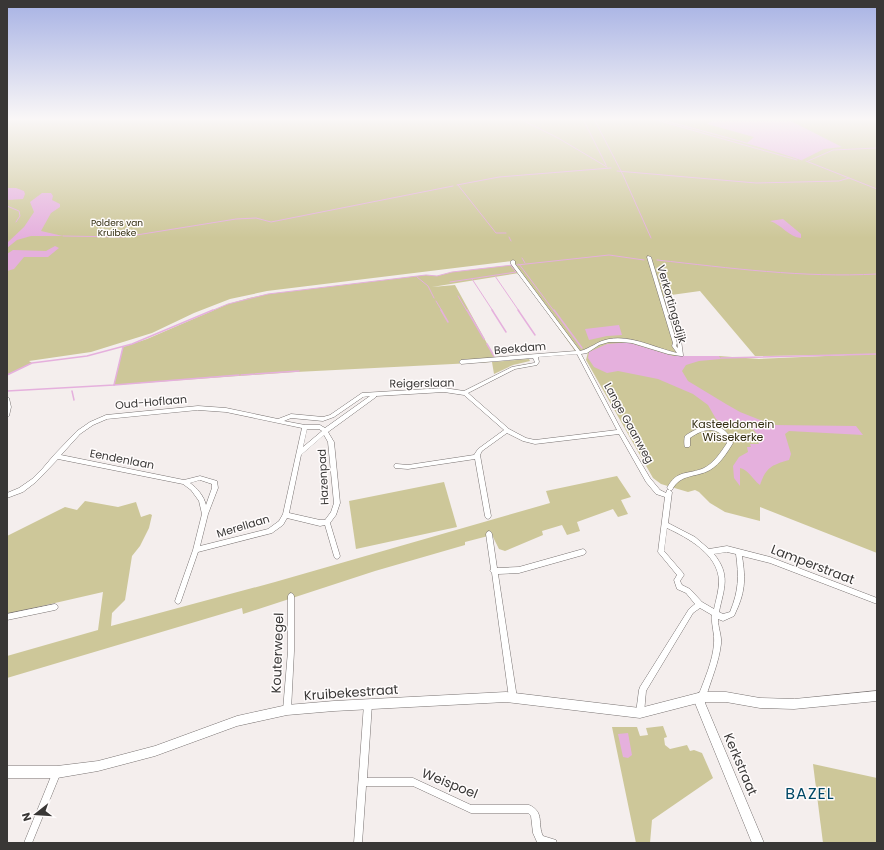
<svg xmlns="http://www.w3.org/2000/svg" width="884" height="850" viewBox="0 0 884 850" font-family="Poppins,sans-serif">
  <style>
    .green { fill: #cdc799; fill-rule: evenodd }
    .water { fill: #e5b0dd }
    .lines { fill: none; stroke-linecap: round; stroke-linejoin: round }
    .stream-far1 { stroke: #e5b0dd; stroke-width: 1 }
    .stream { stroke: #e5b0dd; stroke-width: 1.5 }
    .minor-casing { stroke: #797372; stroke-width: 1 }
    .tertiary-casing { stroke: #797372; stroke-width: 1 }
    .secondary-casing { stroke: #797372; stroke-width: 1 }
    .minor { fill: #fff; fill-rule: evenodd }
    .tertiary { fill: #fff; fill-rule: evenodd }
    .secondary { fill: #fff; fill-rule: evenodd }
    .labels { text-anchor: middle; stroke-width: 3; stroke-linejoin: round; paint-order: stroke }
    .far-park-label { font-size: 9px; fill: #302b0e; stroke: #fffcfc }
    .street-label { font-size: 11px; fill: #393736; stroke: #fffcfc }
    .park-label { font-size: 11px; fill: #302b0e; stroke: #fffcfc }
    .near-street-label { font-size: 13px; fill: #393736; stroke: #fffcfc }
    .near-quarter-label { font-size: 16px; letter-spacing: 1px; fill: #004866; stroke: #fffcfc }
  </style>
  <rect width="100%" height="100%" fill="#f4eeed"/>
  <g class="green">
    <path d="M7 119H877V553L760 507V521L725 512 710 503 699 492 695 490 688 492 661 484 653 478 586 360 588 352 575 351 519 273 432 287 455 285 495 358 493 362 529 359 530 361 513 365 494 374 492 362 296 372 114 385 123 347 147 339 228 304 249 298 268 294 426 275 437 276 452 272 513 265V261L267 291 230 299 194 313 152 333 91 352 29 361 32 363 7 375ZM700 291 755 356 848 355 759 359 719 356 680 357 677 339 664 296Z"/>
    <path d="M617 476 631 497 621 500 628 514 618 517 613 509 577 522 580 531 567 535 562 525 542 531 543 535 505 551 499 549 492 535 465 542V545L375 571 243 614 242 608 7 678V656L98 630 103 592 7 614V536L65 507 77 510 85 501 118 507 136 502 141 517 150 514 152 515 149 528 140 546 132 556 125 600 112 613 111 626 275 582 550 503 546 491Z"/>
    <path d="M444 482 457 527 356 549 349 501Z"/>
    <path d="M663 726 667 737 664 738 665 745 670 749 687 745 690 751 694 750 702 753 713 778 652 820 650 843H636L612 727H637L640 736 648 735 646 728Z"/>
    <path d="M813 764 877 778V843H823Z"/>
  </g>
  <g class="water">
    <path d="M715 119H787L842 147 824 149 802 160 747 143 754 137 707 124Z"/>
    <path d="M7 188H16L24 191 25 194 23 199 7 200Z"/>
    <path d="M42 193H51L53 196 52 200 60 204V207L51 213 41 231 63 236H31L17 240 7 248V243L24 227 34 212 30 202Z"/>
    <path d="M783 219 801 234V238C789 237 782 225 770 221Z"/>
    <path d="M55 246 59 248 48 257H24L14 269 7 271V254L13 250 46 251Z"/>
    <path d="M619 325 622 335 607 336 589 340 585 329Z"/>
    <path d="M619 343H630L673 356H719L721 359 699 361 686 365 682 371 688 381 726 404 740 412 773 425 856 426 863 435 789 431 785 434 791 454 789 460C772 465 766 467 760 485 752 479 749 470 740 468V486L734 478 733 466 739 457 748 452 747 447H751L750 444H759L755 435H758L750 426H730L722 423 716 419 708 405 693 394 658 379 618 371 607 373 594 367 588 358 589 352 607 344Z"/>
    <path d="M628 733 632 755 628 758 623 757 618 734Z"/>
  </g>
  <g class="lines">
    <g class="stream-far1">
      <path d="M520 119 558 138 607 167"/>
      <path d="M583 119 606 165"/>
      <path d="M594 119 623 175 651 238"/>
      <path d="M653 119 797 160"/>
      <path d="M659 119 783 153 802 160"/>
      <path d="M806 161 877 189"/>
      <path d="M808 161 833 150 877 148"/>
      <path d="M617 171 756 183 839 181 849 178"/>
      <path d="M457 185 499 177 611 168"/>
      <path d="M458 185 496 233H506"/>
      <path d="M7 206 19 211 20 216 16 222"/>
      <path d="M63 236 124 237 236 219 256 218 271 222 453 186"/>
      <path d="M509 237 511 241"/>
      <path d="M522 258 525 263"/>
      <path d="M657 260C730 268 803 278 877 274"/>
      <path d="M519 264 554 311"/>
      <path d="M517 265 609 255 644 260"/>
      <path d="M495 276 519 311"/>
      <path d="M417 277 428 286 434 298"/>
      <path d="M472 279 493 311"/>
      <path d="M450 282 516 272 511 266"/>
      <path d="M458 296 467 311"/>
      <path d="M436 301 442 311"/>
      <path d="M211 311 228 304 268 294 426 275 437 276 452 272 513 265"/>
    </g>
    <g class="stream">
      <path d="M441 310 448 322"/>
      <path d="M467 310 484 339"/>
      <path d="M492 310 506 332"/>
      <path d="M518 310 535 335"/>
      <path d="M554 310 582 348"/>
      <path d="M487 344 494 356"/>
      <path d="M721 358 877 354"/>
      <path d="M7 375 32 363 87 356 132 344 213 310"/>
      <path d="M241 375 299 371"/>
      <path d="M114 385 239 375"/>
      <path d="M7 391 114 385 123 347"/>
      <path d="M72 391 74 400"/>
    </g>
    <g class="minor-casing">
      <g id="minor">
        <path d="M648 256 651 257 677 343 676 346 678 348 677 340 664 297 666 296 668 297 681 340 683 355V356H681L668 354 632 343 621 342H609L599 345 587 353 581 354 622 431 650 478 660 490 666 493 667 490H669L667 488C677 469 688 475 704 468 714 463 721 452 727 443 719 425 704 428 690 438V446L689 447H685C684 445 684 439 685 436 697 427 717 420 728 434 730 437 731 440 733 443 727 453 720 464 710 470 696 478 681 473 672 490H670L672 492 668 523 695 537 709 549 727 546 770 557 877 598V604L770 563 742 556C746 581 745 593 734 616L723 621 718 619C718 628 722 636 721 644 719 662 711 680 706 697L705 700 702 701 699 700 698 697C704 680 713 661 714 643 715 634 711 625 712 615L700 608 693 613 646 691 644 713 643 716 640 717 637 716 636 713 639 690 640 687 689 609 695 604 686 593 677 589 674 580 677 575 658 552 665 497 656 494 646 482 619 434 535 444 523 441 507 433 482 451 480 455 491 516 490 518 488 519 486 518 485 516 475 459 408 469 395 468 394 466 395 464H397L408 465 474 455 478 449 504 430 464 395 444 392 376 396V397L328 432 334 442 340 503 336 515 330 523 340 556 339 558 337 559 335 558 334 556 325 525 320 526 287 518 283 525 272 533 198 552 181 601 180 603 178 604 176 603 175 601 193 550 202 514 199 501 191 490 183 484 58 459 36 482 23 492 7 498V493L19 488 32 479 43 468 54 455 77 431 90 422 106 415 198 406 226 408 278 419 291 414 323 417 330 415 362 393 444 388 464 391 512 367 534 363 535 362 533 358 461 364 459 362 461 360 576 351 511 264V261L513 260 515 261V264L580 351C585 350 589 347 594 345 598 342 604 340 609 339 632 335 655 348 677 353L672 346 673 343 647 257ZM577 354 617 430 535 440 526 438 509 429 468 393 515 369 537 365 539 362 538 357ZM370 396 325 428 320 425H305L284 421 291 418 323 421 334 417 363 397ZM198 410 226 412 302 428 283 514 279 521 268 529 200 546 208 514 218 488 217 481 200 476 184 480 61 455 80 434 93 425 107 419ZM307 429H319L322 431 303 447ZM324 435 328 442 334 503 331 512 325 520H320L289 513 301 455ZM200 480 212 484V488L206 505C204 496 197 488 190 483ZM667 528C688 538 718 554 719 581 719 590 716 600 714 609L702 602 690 589 682 585 680 581 684 575 683 573 664 551ZM727 552 736 554C739 577 739 590 730 612L723 614 719 612C724 588 731 575 714 554Z"/>
        <path d="M7 396 9 398 11 407 9 416 7 418Z"/>
        <path d="M489 531 491 532 492 534 497 568 519 567 583 549 585 550 586 552 585 554 583 555 519 573 498 574 517 698 516 701 513 702 510 701 509 698 492 573 490 571 491 569 486 534 487 532Z"/>
        <path d="M291 593 293 594 294 596V651L291 710 290 713 287 714 284 713 283 710 288 651V596L289 594Z"/>
        <path d="M55 604 57 605 58 607 57 609 55 610 7 620V614Z"/>
        <path d="M368 700 371 701 372 704 367 778H413L471 805H529C545 812 537 824 543 836L556 840 557 843H539L537 842 533 833 531 816 528 813H471L413 786H366L362 843H354L364 704 365 701Z"/>
        <path d="M57 768 60 769 61 772 32 843H24L54 769Z"/>
      </g>
    </g>
    <g class="tertiary-casing">
      <path id="tertiary" d="M702 692 706 693 707 697 705 703 764 843H752L695 703 698 693Z"/>
    </g>
    <g class="secondary-casing">
      <path id="secondary" d="M877 691V701L794 709 760 708 726 702H702L640 718 506 702 334 711 287 715 237 726 155 756 98 771 57 778H7V766H57L98 761 155 746 237 716 287 705 334 701 506 692 640 708 702 692H726L760 698 794 699Z"/>
    </g>
    <use href="#minor" class="minor"/>
    <use href="#tertiary" class="tertiary"/>
    <use href="#secondary" class="secondary"/>
  </g>
  <linearGradient id="sky" x2="0" y2="1"><stop stop-color="#a7b2e4"/><stop offset="0.5" stop-color="#faf7f7"/><stop offset="1" stop-color="#faf7f7" stop-opacity="0"/></linearGradient>
  <rect width="884" height="238" fill="url(#sky)"/>
  <g class="labels">
    <g class="far-park-label">
      <text x="117" y="226">Polders van<tspan x="117" dy="10">Kruibeke</tspan></text>
    </g>
    <g class="street-label">
      <text transform="translate(672 304) rotate(74)" y="4">Verkortingsdijk</text>
      <text transform="translate(520 348) rotate(-5)" y="4">Beekdam</text>
      <text transform="translate(422 383) rotate(-1)" y="4">Reigerslaan</text>
      <text transform="translate(151 402) rotate(-5)" y="4">Oud-Hoflaan</text>
      <text transform="translate(629 423) rotate(61)" y="4">Lange Gaanweg</text>
      <text transform="translate(122 459) rotate(11)" y="4">Eendenlaan</text>
      <text transform="translate(323 477) rotate(-93)" y="4">Hazenpad</text>
      <text transform="translate(243 526) rotate(-17)" y="4">Merellaan</text>
    </g>
    <g class="park-label">
      <text x="733" y="428">Kasteeldomein<tspan x="733" dy="13">Wissekerke</tspan></text>
    </g>
    <g class="near-street-label">
      <text transform="translate(813 564) rotate(21)" y="5">Lamperstraat</text>
      <text transform="translate(277 653) rotate(-88)" y="5">Kouterwegel</text>
      <text transform="translate(351 692) rotate(-4)" y="5">Kruibekestraat</text>
      <text transform="translate(741 764) rotate(67)" y="5">Kerkstraat</text>
      <text transform="translate(450 783) rotate(22)" y="5">Weispoel</text>
    </g>
    <g class="near-quarter-label">
      <text x="810" y="799">BAZEL</text>
    </g>
  </g>
  <rect width="884" height="850" fill="none" stroke="#393736" stroke-width="16"/>
  <g transform="translate(36 814) rotate(253)" stroke="#fffcfc" stroke-width="3" paint-order="stroke">
  <path d="M0-3L7 15L0 10L-7 15Z" fill="#393736"/>
  <text y="-6" font-size="11" font-weight="bold" text-anchor="middle" fill="#393736">N</text>
  </g>
</svg>
